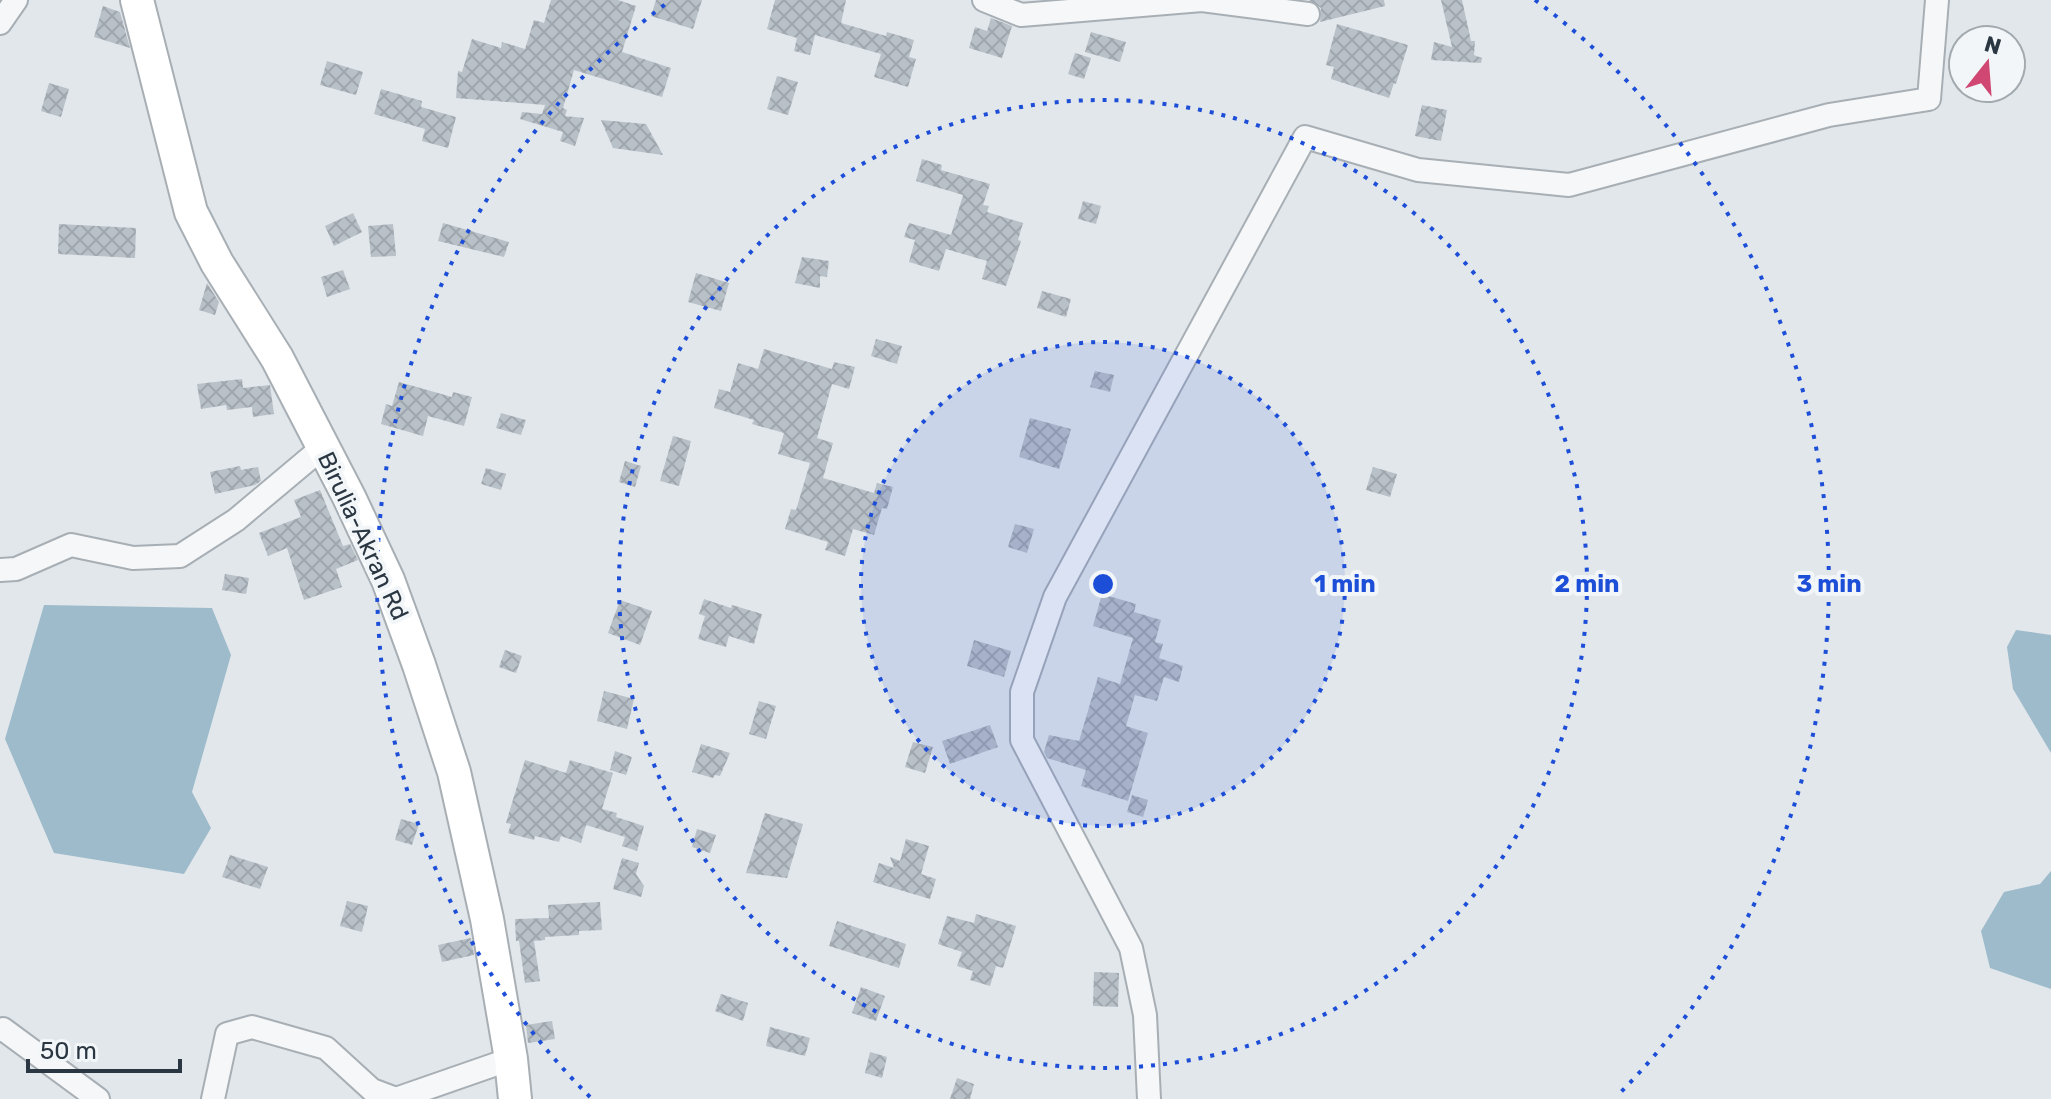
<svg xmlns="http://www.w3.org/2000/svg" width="2051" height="1099" viewBox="0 0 2051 1099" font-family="Rubik,sans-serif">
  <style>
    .water { fill: #9dbbcb }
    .building { fill: url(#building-cross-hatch) }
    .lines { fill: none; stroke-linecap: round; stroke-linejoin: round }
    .street-casing { stroke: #a7afb5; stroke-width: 26 }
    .secondary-casing { stroke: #a7afb5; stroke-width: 36 }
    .street { stroke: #f5f7f9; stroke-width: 22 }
    .secondary { stroke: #fff; stroke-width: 32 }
    .ring { fill: none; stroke: #1d4ed8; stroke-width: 4; stroke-dasharray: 4 8 }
    .labels { text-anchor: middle; stroke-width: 8; stroke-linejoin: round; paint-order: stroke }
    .street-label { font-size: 24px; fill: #2a3743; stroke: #f2f6f8 }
    .centre { fill: #1d4ed8; stroke: #f2f6f8; stroke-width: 4 }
    .ring-label { font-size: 24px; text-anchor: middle; font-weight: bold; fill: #1d4ed8; stroke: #f2f6f8; stroke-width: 8; stroke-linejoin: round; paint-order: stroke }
  </style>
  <defs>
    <pattern id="building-cross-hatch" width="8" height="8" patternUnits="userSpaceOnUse" patternTransform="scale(2)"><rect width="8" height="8" fill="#b9c1c8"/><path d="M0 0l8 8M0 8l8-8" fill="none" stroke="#9fa6ad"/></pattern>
  </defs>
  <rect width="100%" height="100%" fill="#e2e7eb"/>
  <g class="water">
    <path d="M44 605 212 608 231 655 192 792 211 828 184 874 54 853 5 739Z"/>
    <path d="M2016 630 2051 635V753L2013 689 2007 647Z"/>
    <path d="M2051 871V989L1990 968 1981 931 2004 892 2040 884Z"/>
  </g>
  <g class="building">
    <path d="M551 0H618L636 6 622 52 671 68 662 97 574 70 563 108 567 110 565 116 584 118 575 146 560 141 563 132 520 119 522 112 542 114 545 105 456 98 458 71 462 72 472 39 501 48 502 42 525 49 534 20 544 23Z"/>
    <path d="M656 0H702L693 29 651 16Z"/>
    <path d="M775 0H846L841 23 886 36 887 32 914 40 909 57 916 59 908 87 874 77 881 54 815 35 810 55 794 51 797 38 767 29Z"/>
    <path d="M1309 0H1384L1385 6 1320 22 1321 8Z"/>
    <path d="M1441 0H1462L1471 41H1475L1474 55 1482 58 1481 63 1431 60 1434 42 1452 47Z"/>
    <path d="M103 6 120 12 130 48 94 37Z"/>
    <path d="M991 18 1012 26 1002 58 969 48 975 27 987 31Z"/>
    <path d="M1337 24 1408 45 1396 84 1394 83 1389 98 1331 79 1334 67 1326 65Z"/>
    <path d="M1091 32 1126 42 1120 62 1085 52Z"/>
    <path d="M1075 53 1091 58 1084 79 1068 74Z"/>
    <path d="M327 61 363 72 356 95 320 85Z"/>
    <path d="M777 76 798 82 788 115 767 109Z"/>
    <path d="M49 83 69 89 61 117 41 111Z"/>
    <path d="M381 89 422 101 421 107 456 117 448 148 422 141 425 129 374 114Z"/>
    <path d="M1422 105 1447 110 1441 141 1415 136Z"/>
    <path d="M601 120 646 124 663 155 613 148Z"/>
    <path d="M922 159 942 165 941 170 990 184 983 205 989 206 987 212 1023 223 1018 240 1021 241 1006 286 982 279 987 261 946 249 939 271 909 262 915 240 904 237 909 223 951 235 963 195 916 181Z"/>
    <path d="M1083 201 1101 206 1096 224 1078 219Z"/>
    <path d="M353 213 362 232 334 246 325 226Z"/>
    <path d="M443 223 509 242 504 257 438 241Z"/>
    <path d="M59 224 136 228 135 258 58 254Z"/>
    <path d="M393 224 396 256 371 257 368 226Z"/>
    <path d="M802 257 829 261 827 277 820 276V288L795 283Z"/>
    <path d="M343 270 350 289 327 297 321 277Z"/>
    <path d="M696 273 729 283 721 311 688 302Z"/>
    <path d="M207 283 219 302 215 315 199 310Z"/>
    <path d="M1042 291 1071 299 1066 317 1037 308Z"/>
    <path d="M876 339 902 346 897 364 871 356Z"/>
    <path d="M764 349 832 369 834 362 855 367 849 389 832 384 817 438 833 443 823 478 874 493 877 483 893 487 887 509 882 508 874 535 853 529 845 556 825 550 828 542 785 529 791 509 796 510 810 463 778 454 784 433 752 424 754 420 714 408 719 389 730 392 738 363 758 369Z"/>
    <path d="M1095 371 1114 375 1110 392 1090 387Z"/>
    <path d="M242 379 243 388 270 385 274 414 253 417 252 407 227 410 226 405 201 409 197 384Z"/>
    <path d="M399 382 452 397 453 392 472 397 464 426 428 416 423 436 381 424 386 404 392 406Z"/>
    <path d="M501 413 526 420 521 435 496 428Z"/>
    <path d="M1030 418 1071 429 1059 469 1019 457Z"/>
    <path d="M673 436 691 441 679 486 660 481Z"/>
    <path d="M625 461 641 466 635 487 619 482Z"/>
    <path d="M240 466 241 470 258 467 261 481 255 485 215 494 210 472Z"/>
    <path d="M1373 467 1397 474 1390 497 1366 490Z"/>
    <path d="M486 468 506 474 501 490 481 484Z"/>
    <path d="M320 490 343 546 350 544 358 560 336 569 342 587 304 600 287 548 268 556 259 533 301 517 294 500Z"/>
    <path d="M1015 524 1034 529 1027 553 1008 547Z"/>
    <path d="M225 574 249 578 246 594 222 590Z"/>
    <path d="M1102 594 1136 604 1134 612 1161 620 1155 642 1163 644 1159 658 1183 666 1179 682 1164 677 1157 701 1135 695 1126 726 1148 733 1128 801 1081 786 1086 770 1047 758 1044 752 1049 735 1079 741 1098 677 1120 684 1133 638 1093 626Z"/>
    <path d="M704 599 731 608 732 605 762 614 754 644 729 636 726 647 698 639 705 616 699 614Z"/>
    <path d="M620 600 652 611 640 645 608 633Z"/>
    <path d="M974 640 1011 651 1004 677 967 666Z"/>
    <path d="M505 650 522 656 516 673 499 667Z"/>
    <path d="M604 691 634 699 627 729 597 721Z"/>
    <path d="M759 701 776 706 766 739 749 734Z"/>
    <path d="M990 725 998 747 950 764 942 741Z"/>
    <path d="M913 742 933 747 925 773 905 767Z"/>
    <path d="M701 744 730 753 720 776 715 775 713 778 692 772Z"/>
    <path d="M615 751 632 757 626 775 610 770Z"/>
    <path d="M525 760 566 773 570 760 613 773 602 809 617 813 616 817 644 826 637 851 622 846 625 837 586 825 581 843 561 836 559 842 535 836 534 840 508 833 511 824 506 823Z"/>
    <path d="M1132 795 1148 800 1143 817 1127 812Z"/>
    <path d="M765 813 803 824 787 878 746 873Z"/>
    <path d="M401 819 419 824 412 845 395 840Z"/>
    <path d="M697 829 716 835 710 853 692 847Z"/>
    <path d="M906 839 929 846 921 874 936 879 930 899 873 882 879 863 894 868 890 857 900 861Z"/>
    <path d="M230 855 268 867 260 889 222 877Z"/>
    <path d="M622 858 639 863 636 874 644 886 641 897 613 889Z"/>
    <path d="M347 901 368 906 362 932 340 926Z"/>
    <path d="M600 902 602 930 579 931V935L545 937V940L534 941 540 981 525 983 519 941H516L515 919 549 918 548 905Z"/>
    <path d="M976 914 1016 926 1003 968 996 966 990 986 970 980 973 971 957 966 962 952 938 944 947 916 974 923Z"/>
    <path d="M837 921 906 944 899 968 829 946Z"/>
    <path d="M471 938 474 955 442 962 438 945Z"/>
    <path d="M1094 972 1119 973 1118 1007 1093 1006Z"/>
    <path d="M861 987 885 996 876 1021 852 1013Z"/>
    <path d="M721 994 748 1003 743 1021 715 1011Z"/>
    <path d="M552 1021 555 1039 528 1043 526 1025Z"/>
    <path d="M770 1027 810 1038 805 1056 766 1046Z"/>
    <path d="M870 1052 887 1057 882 1078 865 1073Z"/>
    <path d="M957 1078 974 1084 970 1099H950Z"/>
  </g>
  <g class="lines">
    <g class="street-casing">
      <g id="street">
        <path d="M984 0 1021 15 1202 0 1308 14"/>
        <path d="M0 23 16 0"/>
        <path d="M0 570 16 569 71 545 133 558 180 556 236 520 323 447"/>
        <path d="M0 1030 3 1029 98 1099"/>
        <path d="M213 1099 227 1034 252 1027 326 1048 372 1090 396 1099 511 1059"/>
        <path d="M1149 1099 1145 1015 1131 948 1022 740V692L1055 597 1305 137 1418 170 1569 185 1829 115 1929 99 1937 0"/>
      </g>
    </g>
    <g class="secondary-casing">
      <path id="secondary" d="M137 0 191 212 217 263 277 358 349 497 388 580 419 665 454 772 487 919 511 1059 515 1099"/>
    </g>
    <use href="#street" class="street"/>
    <use href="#secondary" class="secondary"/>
  </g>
  <circle cx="1103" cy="584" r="242" fill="#1d4ed8" fill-opacity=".12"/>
  <g class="ring">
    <circle cx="1103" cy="584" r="242"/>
    <circle cx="1103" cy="584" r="484"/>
    <path d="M590 1097A726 726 0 0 1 671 0M1535 0A726 726 0 0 1 1616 1097"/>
  </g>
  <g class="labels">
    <g class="street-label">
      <text transform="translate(363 536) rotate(65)" y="8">Birulia-Akran Rd</text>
    </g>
  </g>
  <circle cx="1103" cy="584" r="12" class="centre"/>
  <g class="ring-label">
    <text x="1345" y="592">1 min</text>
    <text x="1587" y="592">2 min</text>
    <text x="1829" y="592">3 min</text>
  </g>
  <g transform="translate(1987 64) rotate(17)"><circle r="38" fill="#f2f6f8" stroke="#a2aab0" stroke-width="2"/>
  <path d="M0-6L14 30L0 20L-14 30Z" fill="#d04773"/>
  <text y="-12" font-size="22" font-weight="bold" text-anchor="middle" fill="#2a3743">N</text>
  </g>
  <path d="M28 1059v12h152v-12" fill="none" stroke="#2a3743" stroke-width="4"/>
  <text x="40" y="1059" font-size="24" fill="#2a3743" stroke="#f2f6f8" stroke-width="6" paint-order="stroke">50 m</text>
</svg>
